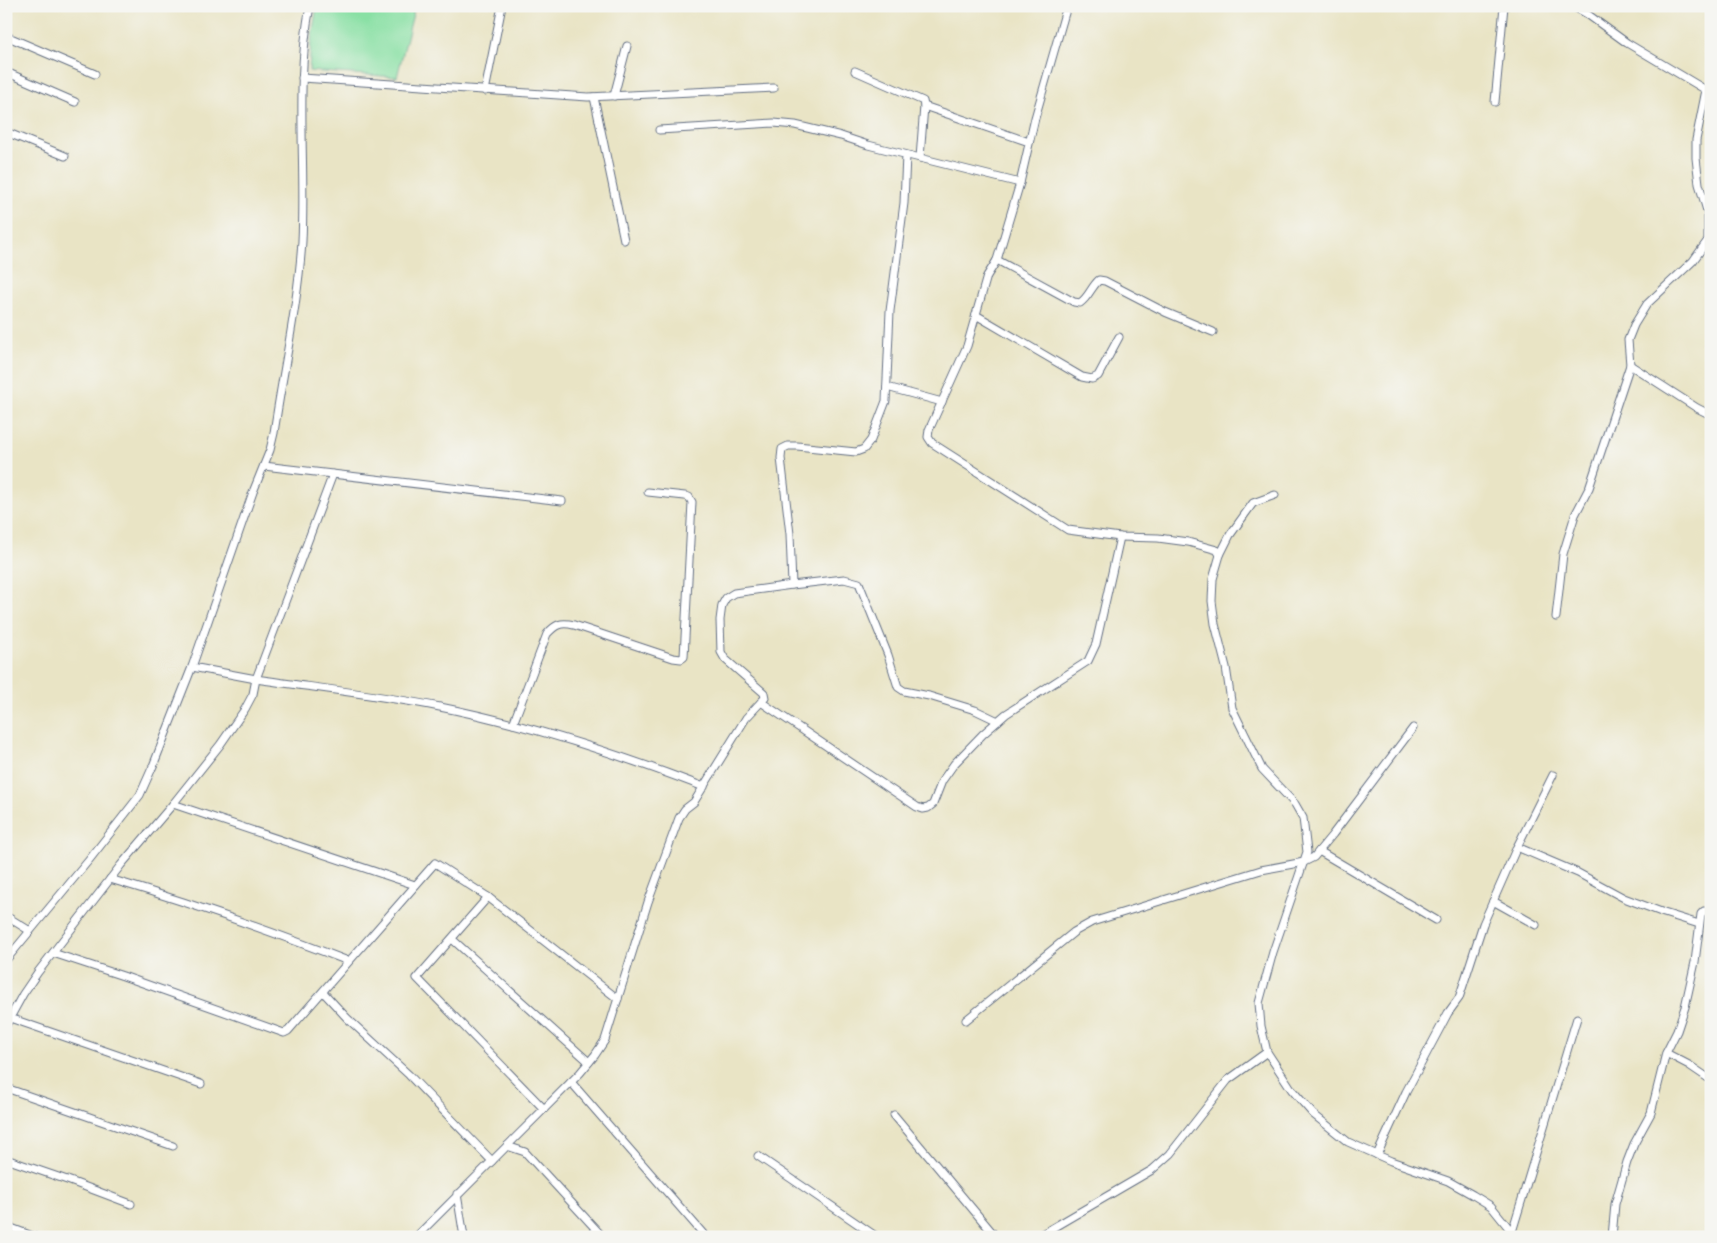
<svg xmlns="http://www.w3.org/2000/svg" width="1717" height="1243" viewBox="0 0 1717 1243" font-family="'Sorts Mill Goudy',serif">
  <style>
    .green { fill: #89e0a4; stroke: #528881 }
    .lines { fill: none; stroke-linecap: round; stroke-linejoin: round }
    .minor-casing { stroke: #636e82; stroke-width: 9 }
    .minor { stroke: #fff; stroke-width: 7 }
  </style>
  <rect width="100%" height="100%" fill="#f6f6f2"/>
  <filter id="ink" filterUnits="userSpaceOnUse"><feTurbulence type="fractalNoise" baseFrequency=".02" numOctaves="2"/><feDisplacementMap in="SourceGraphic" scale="10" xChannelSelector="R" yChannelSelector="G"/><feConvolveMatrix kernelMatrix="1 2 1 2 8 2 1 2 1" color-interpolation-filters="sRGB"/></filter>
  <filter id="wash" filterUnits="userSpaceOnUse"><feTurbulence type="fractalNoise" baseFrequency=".0096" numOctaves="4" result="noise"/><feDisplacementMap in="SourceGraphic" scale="20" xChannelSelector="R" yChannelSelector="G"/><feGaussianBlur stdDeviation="1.12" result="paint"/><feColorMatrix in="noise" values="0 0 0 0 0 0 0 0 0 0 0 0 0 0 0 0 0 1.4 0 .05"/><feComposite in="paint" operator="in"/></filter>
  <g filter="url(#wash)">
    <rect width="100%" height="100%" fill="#e9e4c5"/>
    <path class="green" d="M317 6H415L397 77 309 71 311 41Z"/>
  </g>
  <g filter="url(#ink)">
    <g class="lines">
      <g class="minor-casing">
        <g id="minor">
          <path d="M310 6C295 84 306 163 302 241 298 306 283 370 274 433L270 450 253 492 192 667 256 679 253 694 245 709 220 745 173 804 415 885"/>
          <path d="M1067 6 1035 118 1020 183 997 260 987 276 967 346 929 430 928 437 932 443 1068 530 1120 537 1158 538 1188 542 1217 550 1220 555 1213 579 1212 601 1215 624 1226 667 1232 708 1262 769 1295 804 1303 818 1307 852 1273 952 1259 1003 1261 1026 1267 1052 1292 1090 1313 1114 1348 1142 1391 1161 1448 1181 1473 1195 1491 1206 1516 1237"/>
          <path d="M1573 6 1587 14 1627 43 1711 93"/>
          <path d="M6 36 95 74"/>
          <path d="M855 71 923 101 924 106"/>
          <path d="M6 72 75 102"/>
          <path d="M302 78 588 97 774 88"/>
          <path d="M485 91 502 6"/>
          <path d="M614 96 627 46"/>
          <path d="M594 97 624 240"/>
          <path d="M1495 102 1504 6"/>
          <path d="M659 130 774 123 795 125 841 136 868 145 1020 183"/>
          <path d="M6 132 65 156"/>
          <path d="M920 158 924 106 1029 142"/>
          <path d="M997 260 1074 302 1080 303C1089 297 1091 287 1099 280L1105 281 1165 312 1213 332"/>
          <path d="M976 315 1082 377 1092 379 1098 376 1119 337"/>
          <path d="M1630 365 1697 408 1711 415"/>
          <path d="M887 387 942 402"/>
          <path d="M264 466 562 501"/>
          <path d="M333 474 256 679C317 688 379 695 440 707 530 725 618 754 704 787"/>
          <path d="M1220 555 1230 535 1253 503 1275 495"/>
          <path d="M792 585 844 579 859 583 888 655 898 687 904 691 929 696 975 710 998 721"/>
          <path d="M1556 617 1563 554 1575 515 1589 488 1630 365 1628 340 1634 325 1647 304 1693 261 1708 240V214L1699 184 1696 158V140L1706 90"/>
          <path d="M761 702 765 698 764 693 725 659 721 652 720 620 722 605 726 598 734 593 792 585 790 534 781 458 782 449 788 446H797L856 452 864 449 871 440 886 401 890 311 904 203 906 155"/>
          <path d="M513 724 547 634C556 624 561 622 574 625L673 658 681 659 684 657 692 502 689 497 685 496 648 492"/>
          <path d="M1517 847 1578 873 1624 898 1664 913 1699 924"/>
          <path d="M1319 851 1436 920"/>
          <path d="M110 879C191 903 270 931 348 961"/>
          <path d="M488 897 417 978 544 1109"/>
          <path d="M1493 901 1536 925"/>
          <path d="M6 916 30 931"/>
          <path d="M452 939 589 1062"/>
          <path d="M53 953 123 976 284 1033 288 1031 435 863 488 897 618 999"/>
          <path d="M6 960 89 860 140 795 153 766 192 667"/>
          <path d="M323 992 347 1018 409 1075 492 1161"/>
          <path d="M10 1018 201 1084"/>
          <path d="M966 1020 1074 932 1092 922 1261 870 1304 862 1314 857 1333 834 1413 728"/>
          <path d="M6 1025 23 994 38 972 121 865 173 804"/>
          <path d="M1666 1053 1689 1065 1711 1080"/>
          <path d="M571 1082 706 1237"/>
          <path d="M6 1088 173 1146"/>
          <path d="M894 1115 996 1237"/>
          <path d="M507 1146 525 1152 603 1237"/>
          <path d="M1377 1155 1406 1092 1448 1013 1459 998 1483 924 1517 847 1553 775"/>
          <path d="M758 1156 877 1237"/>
          <path d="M6 1159 70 1181 131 1204"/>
          <path d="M457 1194 464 1237"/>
          <path d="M6 1226 35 1237"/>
          <path d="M1512 1232 1577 1018"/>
          <path d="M416 1237 580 1073 595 1055 605 1040 648 902 679 818 685 809 694 802 746 718 761 702 917 807 923 809 928 808 933 804 942 781 954 764 983 734 1006 714 1088 661 1096 644 1120 537"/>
          <path d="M1037 1237 1152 1170 1170 1154 1228 1080 1267 1052"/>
          <path d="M1612 1237 1615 1204 1627 1162 1634 1144 1651 1113 1666 1053 1677 1031 1685 1007 1695 962 1701 914 1704 911 1711 912"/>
        </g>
      </g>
      <use href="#minor" class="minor"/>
    </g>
  </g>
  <rect width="1717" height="1243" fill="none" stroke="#f6f6f2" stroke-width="25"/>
</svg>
